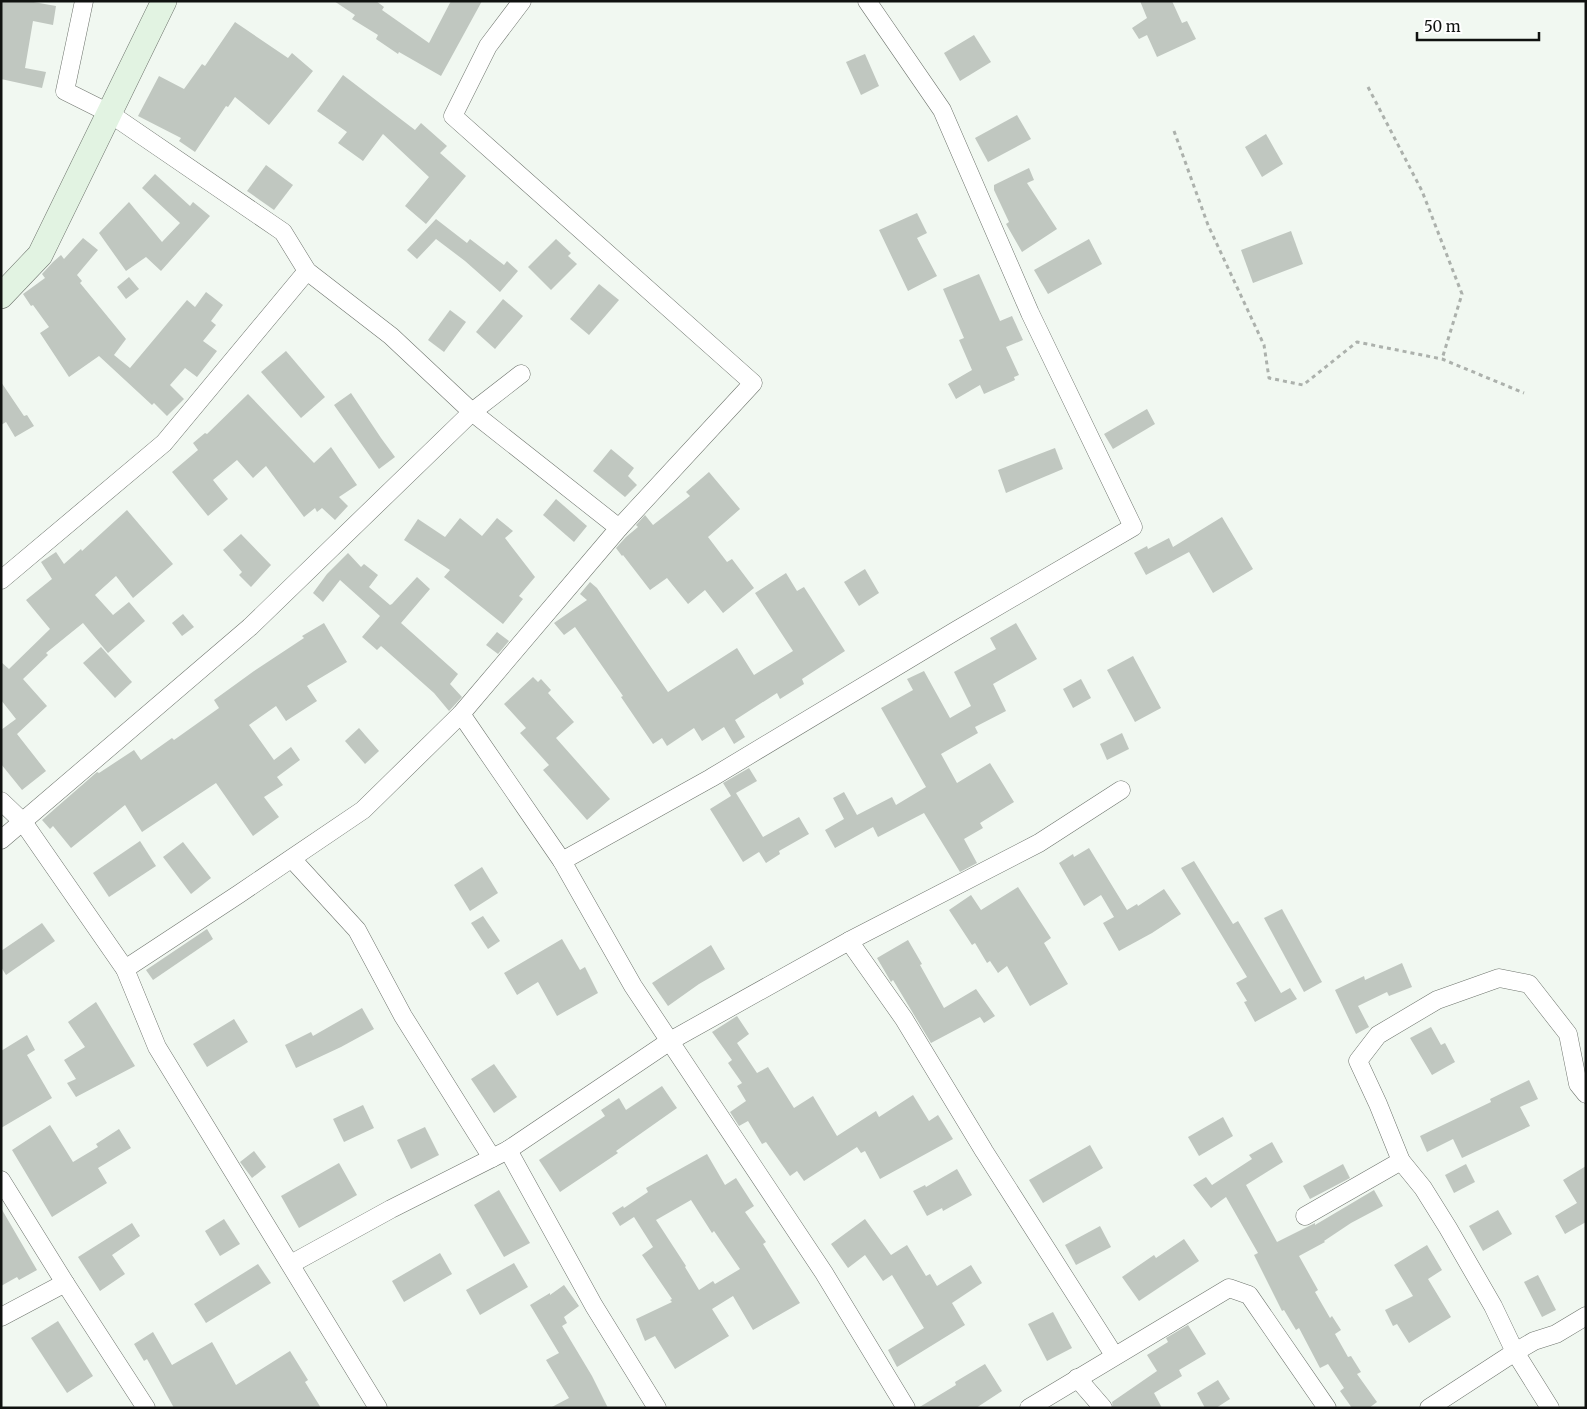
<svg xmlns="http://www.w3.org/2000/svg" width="1587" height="1409" viewBox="0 0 1587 1409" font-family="Merriweather,serif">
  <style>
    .building { fill: #c0c7c0; fill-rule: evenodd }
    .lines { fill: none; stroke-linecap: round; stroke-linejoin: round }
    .street-casing { stroke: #6e746d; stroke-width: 19 }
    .secondary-casing { stroke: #6e746d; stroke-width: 26 }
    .path { stroke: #acb1ac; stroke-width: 3; stroke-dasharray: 4 4; stroke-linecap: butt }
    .street { stroke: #fff; stroke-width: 18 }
    .secondary { stroke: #e2f3e2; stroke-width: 25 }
  </style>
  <rect width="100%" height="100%" fill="#f1f8f1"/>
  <g class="building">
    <path d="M1 1H28L56 6 53 25 33 21 25 68 46 72 42 88 1 79Z"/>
    <path d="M334 1H376L384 7 382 10 429 43 451 1H482L441 76 399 52 398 54 376 39 378 35 352 19 355 15Z"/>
    <path d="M1140 1H1172L1182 23 1187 21 1196 39 1157 57 1147 35 1139 39 1132 28 1147 18Z"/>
    <path d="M235 22 288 58 292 53 313 71 269 125 235 97 228 107 226 106 195 152 179 141 181 138 138 116 159 76 184 89 202 64 205 66Z"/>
    <path d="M974 35 991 62 960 81 944 53Z"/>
    <path d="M865 54 879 86 861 95 846 62Z"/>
    <path d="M343 75 415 130 421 123 447 146 440 153 466 176 426 224 405 206 429 177 383 134 363 161 338 143 347 132 317 111Z"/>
    <path d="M1017 115 1031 139 988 162 975 138Z"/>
    <path d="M1266 134 1283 164 1262 177 1245 147Z"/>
    <path d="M266 165 293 185 274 210 247 191Z"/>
    <path d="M1029 168 1034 180 1027 183 1057 229 1022 252 1006 224 1009 222 994 190V185Z"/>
    <path d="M155 174 190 206 193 202 210 216 161 271 146 257 126 271 99 233 129 202 162 242 180 223 142 188Z"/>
    <path d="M917 213 927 233 917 238 937 276 908 291 879 230Z"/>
    <path d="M436 219 467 243 470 239 504 265 507 261 518 271 500 292 465 261 436 239 417 259 407 250Z"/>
    <path d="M1291 231 1303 264 1253 283 1241 250Z"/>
    <path d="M83 238 98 250 77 275 82 281 80 283 126 339 114 355 130 368 187 300 195 307 206 292 223 305 211 321 216 325 203 341 217 351 197 377 185 368 170 385 184 399 167 416 154 403 152 405 99 356 69 377 40 333 49 327 33 305 31 306 23 294 45 278 42 274 53 262 61 255 64 259Z"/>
    <path d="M556 239 571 253 568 256 577 264 551 290 528 267Z"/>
    <path d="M1089 239 1102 264 1048 294 1034 270Z"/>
    <path d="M979 274 1000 321 1012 316 1023 340 1006 347 1019 375 1014 377 1015 380 984 394 980 385 956 399 948 384 972 370 959 340 964 338 943 289Z"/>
    <path d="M129 277 139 289 126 299 117 287Z"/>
    <path d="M599 284 619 300 589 335 570 319Z"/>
    <path d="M503 299 523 316 495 349 476 332Z"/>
    <path d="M450 310 466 322 444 352 428 340Z"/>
    <path d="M286 351 325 397 301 418 261 372Z"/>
    <path d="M1 382 24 416 27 415 34 426 15 437 6 422 1 425Z"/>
    <path d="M351 393 381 438 395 457 379 469 334 405Z"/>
    <path d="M248 394 314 463 331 447 357 485 339 497 348 506 335 520 322 508 317 512 315 508 304 517 266 466 253 478 237 460 213 480 228 499 208 516 172 472 198 450 193 443 205 433 207 434Z"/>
    <path d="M1147 409 1155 424 1113 449 1104 434Z"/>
    <path d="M1055 448 1063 469 1006 493 998 470Z"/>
    <path d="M611 449 634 468 628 476 637 485 625 497 593 471Z"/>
    <path d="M709 472 740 509 708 537 727 562 732 559 754 588 723 613 705 590 688 604 667 578 650 590 623 555 622 556 616 548 626 537 638 527 636 525 645 515 653 525 690 496 686 492Z"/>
    <path d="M556 499 587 526 574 542 543 515Z"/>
    <path d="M127 510 173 564 133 598 116 576 95 595 113 615 129 602 145 621 108 653 83 623 46 653 48 655 23 679 47 706 17 734 46 771 22 790 1 764V730L16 719 1 700V662L9 669 50 629 26 600 52 579 41 562 56 552 64 564 81 549 82 551Z"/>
    <path d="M1222 517 1253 569 1213 593 1189 552 1146 575 1134 553 1147 546 1148 549 1169 538 1173 547Z"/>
    <path d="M460 518 482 536 497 518 513 531 505 538 535 577 519 596 523 599 503 624 444 577 450 570 404 540 418 519 445 537Z"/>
    <path d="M241 534 271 565 251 587 239 575 242 572 223 550Z"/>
    <path d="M348 553 361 567 364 564 378 575 369 587 390 605 392 604 417 577 430 589 401 623 458 674 450 684 462 697 449 711 434 693 381 646 377 650 362 637 380 616 340 580 323 602 313 593 327 574Z"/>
    <path d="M865 569 879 593 859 606 844 582Z"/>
    <path d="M786 573 797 591 804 587 845 651 802 679 804 684 780 699 777 693 735 720 745 737 734 744 724 727 702 741 694 728 667 746 662 738 653 744 621 697 623 696 575 627 564 635 554 623 587 600 580 594 590 582 597 588 668 692 737 648 754 675 793 651 755 593Z"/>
    <path d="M183 614 194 627 182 636 172 623Z"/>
    <path d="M324 623 347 662 307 686 317 701 286 721 276 706 249 725 274 760 291 747 300 760 277 777 283 785 264 797 279 817 253 836 216 783 142 832 125 805 71 848 53 826 50 829 42 820 97 772 99 773 134 750 141 760 172 738 174 740 219 708 214 700 254 671 304 638 302 636Z"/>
    <path d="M1016 623 1037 659 993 684 1006 711 975 727 978 733 941 754 957 783 990 763 1014 802 980 823 983 828 964 839 977 863 960 872 924 813 878 837 873 827 835 848 825 830 844 819 833 798 844 792 857 815 892 797 896 805 926 787 881 708 913 690 907 679 924 671 950 718 971 706 954 672 996 649 990 638Z"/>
    <path d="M497 632 509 641 498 654 486 645Z"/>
    <path d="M101 647 132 682 115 698 83 663Z"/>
    <path d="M1133 656 1161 708 1135 722 1107 670Z"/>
    <path d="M533 677 538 682 541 679 551 690 548 693 574 722 556 738 610 799 587 820 543 770 549 765 520 733 526 728 504 704Z"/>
    <path d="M1081 679 1091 698 1073 708 1063 689Z"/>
    <path d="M359 728 379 751 365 764 345 741Z"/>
    <path d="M1122 733 1129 749 1107 760 1100 744Z"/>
    <path d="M749 768 757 781 736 793 763 837 799 817 809 834 779 851 780 854 766 863 759 852 743 862 710 809 731 796 723 783Z"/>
    <path d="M140 841 156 866 109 897 93 873Z"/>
    <path d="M183 842 211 878 191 894 163 857Z"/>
    <path d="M1089 848 1127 910 1137 904 1138 906 1164 889 1181 914 1152 933 1119 951 1103 923 1114 917 1101 895 1084 906 1059 863 1073 854 1074 857Z"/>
    <path d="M1194 861 1233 924 1238 921 1281 993 1290 988 1297 999 1255 1022 1244 1002 1247 1001 1236 983 1247 977 1181 868Z"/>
    <path d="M482 867 498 893 470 911 454 885Z"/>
    <path d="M1018 887 1051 938 1044 943 1068 984 1030 1006 1007 966 998 973 990 961 987 963 975 943 972 945 949 910 971 895 981 910Z"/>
    <path d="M1282 909 1322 982 1304 992 1264 918Z"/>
    <path d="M483 916 500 941 488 949 471 923Z"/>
    <path d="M42 923 55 941 6 975 1 967V951Z"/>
    <path d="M207 929 213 939 153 980 146 970Z"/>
    <path d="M562 939 580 970 585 967 598 993 557 1016 538 982 517 995 504 973Z"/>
    <path d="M908 940 922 964 920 965 944 1008 976 989 995 1016 984 1023 980 1017 931 1043 893 980 891 982 877 958Z"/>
    <path d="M711 945 725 969 699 984 668 1006 652 983Z"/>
    <path d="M1402 963 1412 987 1389 996 1387 992 1358 1006 1369 1027 1356 1034 1335 990 1364 976 1365 980Z"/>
    <path d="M96 1002 135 1066 76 1097 67 1083 76 1079 64 1060 85 1047 68 1022Z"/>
    <path d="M362 1008 374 1029 341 1047 296 1068 285 1045 311 1032 313 1036Z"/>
    <path d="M737 1016 749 1034 737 1043 757 1073 768 1067 794 1108 813 1096 837 1136 876 1111 879 1117 913 1095 929 1121 938 1115 953 1139 880 1179 865 1151 861 1153 857 1147 804 1181 797 1171 790 1176 766 1142 762 1144 748 1121 739 1126 730 1112 746 1101 737 1086 742 1083 728 1063 732 1060 712 1032Z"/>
    <path d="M234 1019 248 1042 207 1067 193 1044Z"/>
    <path d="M1431 1027 1441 1045 1445 1043 1455 1062 1432 1075 1410 1038Z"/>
    <path d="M27 1035 35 1050 27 1055 52 1098 1 1128V1051Z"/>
    <path d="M494 1064 517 1097 494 1113 471 1079Z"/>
    <path d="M1529 1080 1538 1099 1520 1107 1530 1126 1462 1158 1453 1139 1427 1152 1420 1136 1491 1102 1490 1099Z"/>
    <path d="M662 1086 677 1108 616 1151 618 1153 560 1192 539 1160 605 1116 601 1110 619 1098 626 1110Z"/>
    <path d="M363 1105 374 1128 344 1142 333 1119Z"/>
    <path d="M1223 1117 1233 1136 1199 1156 1188 1137Z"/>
    <path d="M50 1125 73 1162 98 1147 96 1144 119 1129 131 1148 98 1168 107 1183 52 1217 12 1150Z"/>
    <path d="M425 1127 439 1155 411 1169 397 1140Z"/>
    <path d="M1272 1142 1283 1162 1246 1185 1277 1242 1315 1223V1225L1374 1190 1383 1206 1351 1223 1324 1241 1325 1242 1299 1256 1318 1290 1315 1292 1330 1318 1332 1316 1341 1330 1335 1334 1348 1357 1351 1356 1361 1372 1357 1374 1377 1402 1369 1408H1352L1340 1391 1344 1388 1328 1364 1320 1368 1299 1328 1296 1330 1284 1310 1282 1311 1254 1255 1258 1253 1226 1197 1211 1208 1193 1185 1206 1177 1212 1185 1252 1159 1249 1155Z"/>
    <path d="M1090 1145 1103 1168 1043 1203 1029 1180Z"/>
    <path d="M254 1151 266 1167 252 1178 240 1162Z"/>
    <path d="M707 1154 725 1185 736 1178 754 1206 745 1212 766 1242 763 1244 800 1303 753 1330 733 1296 712 1309 729 1336 675 1369 655 1336 645 1341 636 1319 672 1302 670 1300 672 1299 642 1255 653 1247 634 1217 620 1226 612 1213 623 1206 624 1208 648 1192 646 1188ZM691 1200 712 1233 714 1231 740 1269 715 1284 713 1281 699 1290 685 1267 686 1266 656 1220Z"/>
    <path d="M339 1163 357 1195 299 1228 281 1196Z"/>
    <path d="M1343 1164 1350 1178 1310 1199 1303 1186Z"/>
    <path d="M1466 1164 1475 1182 1454 1193 1445 1175Z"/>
    <path d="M1586 1166V1222L1565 1234 1555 1216 1577 1203 1563 1180Z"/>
    <path d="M957 1169 972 1195 943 1211 942 1208 927 1216 913 1191 925 1185 926 1187Z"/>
    <path d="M499 1190 530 1243 504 1257 474 1205Z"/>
    <path d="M1 1208 37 1270 19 1280 17 1277 1 1286Z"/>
    <path d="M1498 1210 1512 1234 1483 1251 1469 1226Z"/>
    <path d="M224 1219 240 1244 220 1256 205 1231Z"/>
    <path d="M865 1219 891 1255 907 1245 926 1276 930 1274 937 1286 971 1265 982 1283 952 1303 965 1325 897 1367 888 1350 924 1328 892 1275 883 1281 865 1255 848 1268 831 1244Z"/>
    <path d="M132 1223 140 1236 112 1255 125 1274 100 1291 78 1257Z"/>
    <path d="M1100 1226 1111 1247 1076 1265 1065 1245Z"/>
    <path d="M1184 1239 1199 1261 1139 1301 1122 1277 1154 1255 1156 1258Z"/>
    <path d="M1427 1245 1442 1270 1428 1279 1451 1317 1409 1343 1397 1324 1393 1326 1385 1310 1413 1296 1394 1265Z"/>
    <path d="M440 1253 452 1274 404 1302 392 1281Z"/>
    <path d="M514 1263 528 1287 480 1315 466 1290Z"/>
    <path d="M258 1264 271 1283 206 1323 194 1304Z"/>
    <path d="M1538 1275 1556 1310 1542 1317 1524 1282Z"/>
    <path d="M564 1285 579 1306 564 1317 567 1323 562 1326 592 1376 608 1408H550L569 1398 546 1360 559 1353 530 1305 550 1293V1295Z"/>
    <path d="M1053 1312 1072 1348 1047 1361 1028 1324Z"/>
    <path d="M58 1321 93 1376 67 1393 31 1338Z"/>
    <path d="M1188 1325 1206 1354 1179 1370 1182 1376 1154 1393 1162 1408H1113L1112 1402 1157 1371 1147 1355 1168 1342 1166 1338Z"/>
    <path d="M153 1332 172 1365 212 1342 236 1385 290 1351 308 1380 305 1382 321 1408H174L147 1359 144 1361 134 1344Z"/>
    <path d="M985 1364 1002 1391 976 1408H918L956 1385 955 1382Z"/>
    <path d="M1218 1380 1230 1399 1216 1408H1205L1197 1393Z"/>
  </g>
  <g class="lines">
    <g class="street-casing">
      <g id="street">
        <path d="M84 1 65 91 109 113 283 232 307 271 391 336 472 412 619 528 461 714 562 861 633 986 824 1273 906 1408"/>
        <path d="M522 1 488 46 453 116 753 383 619 528"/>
        <path d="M1 580 164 443 307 271"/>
        <path d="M1 801 23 822 125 969 157 1047 378 1408"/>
        <path d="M1 840 250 627 472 412 521 374"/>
        <path d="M292 859 357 930 403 1016 492 1158"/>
        <path d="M562 861 711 778 957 630 1133 527 1030 313 942 110 867 1"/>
        <path d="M849 941 904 1019 984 1151 1114 1355"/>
        <path d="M125 969 239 894 363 810 461 714"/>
        <path d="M508 1150 594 1306 657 1408"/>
        <path d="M1 1180 65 1283 146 1408"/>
        <path d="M1305 1216 1401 1161"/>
        <path d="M291 1264 391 1209 508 1150 670 1041 849 941 1039 843 1121 790"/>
        <path d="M1 1317 65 1283"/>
        <path d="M1077 1378 1103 1408"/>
        <path d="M1029 1408 1229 1288 1249 1295 1327 1408"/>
        <path d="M1429 1408 1515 1352 1534 1341 1556 1334 1586 1316"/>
        <path d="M1550 1408 1515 1352 1493 1306 1448 1228 1423 1188 1401 1161 1378 1104 1358 1061 1378 1035 1437 1000 1499 978 1529 984 1568 1034 1578 1084 1586 1094"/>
      </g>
    </g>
    <g class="secondary-casing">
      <path id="secondary" d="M1 296 40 255 164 1"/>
    </g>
    <g class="path">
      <path d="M1368 87 1422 191 1462 294 1442 359"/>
      <path d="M1174 131 1208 225 1264 345 1269 378 1303 385 1357 342 1442 359 1524 393"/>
    </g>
    <use href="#street" class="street"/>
    <use href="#secondary" class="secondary"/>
  </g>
  <rect width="1587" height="1409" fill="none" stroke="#101210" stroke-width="5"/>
  <path d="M1417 32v8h122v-8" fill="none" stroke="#101210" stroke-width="2.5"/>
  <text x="1424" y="32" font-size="15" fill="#101210" stroke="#ffffff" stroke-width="4" paint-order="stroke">50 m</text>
</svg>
